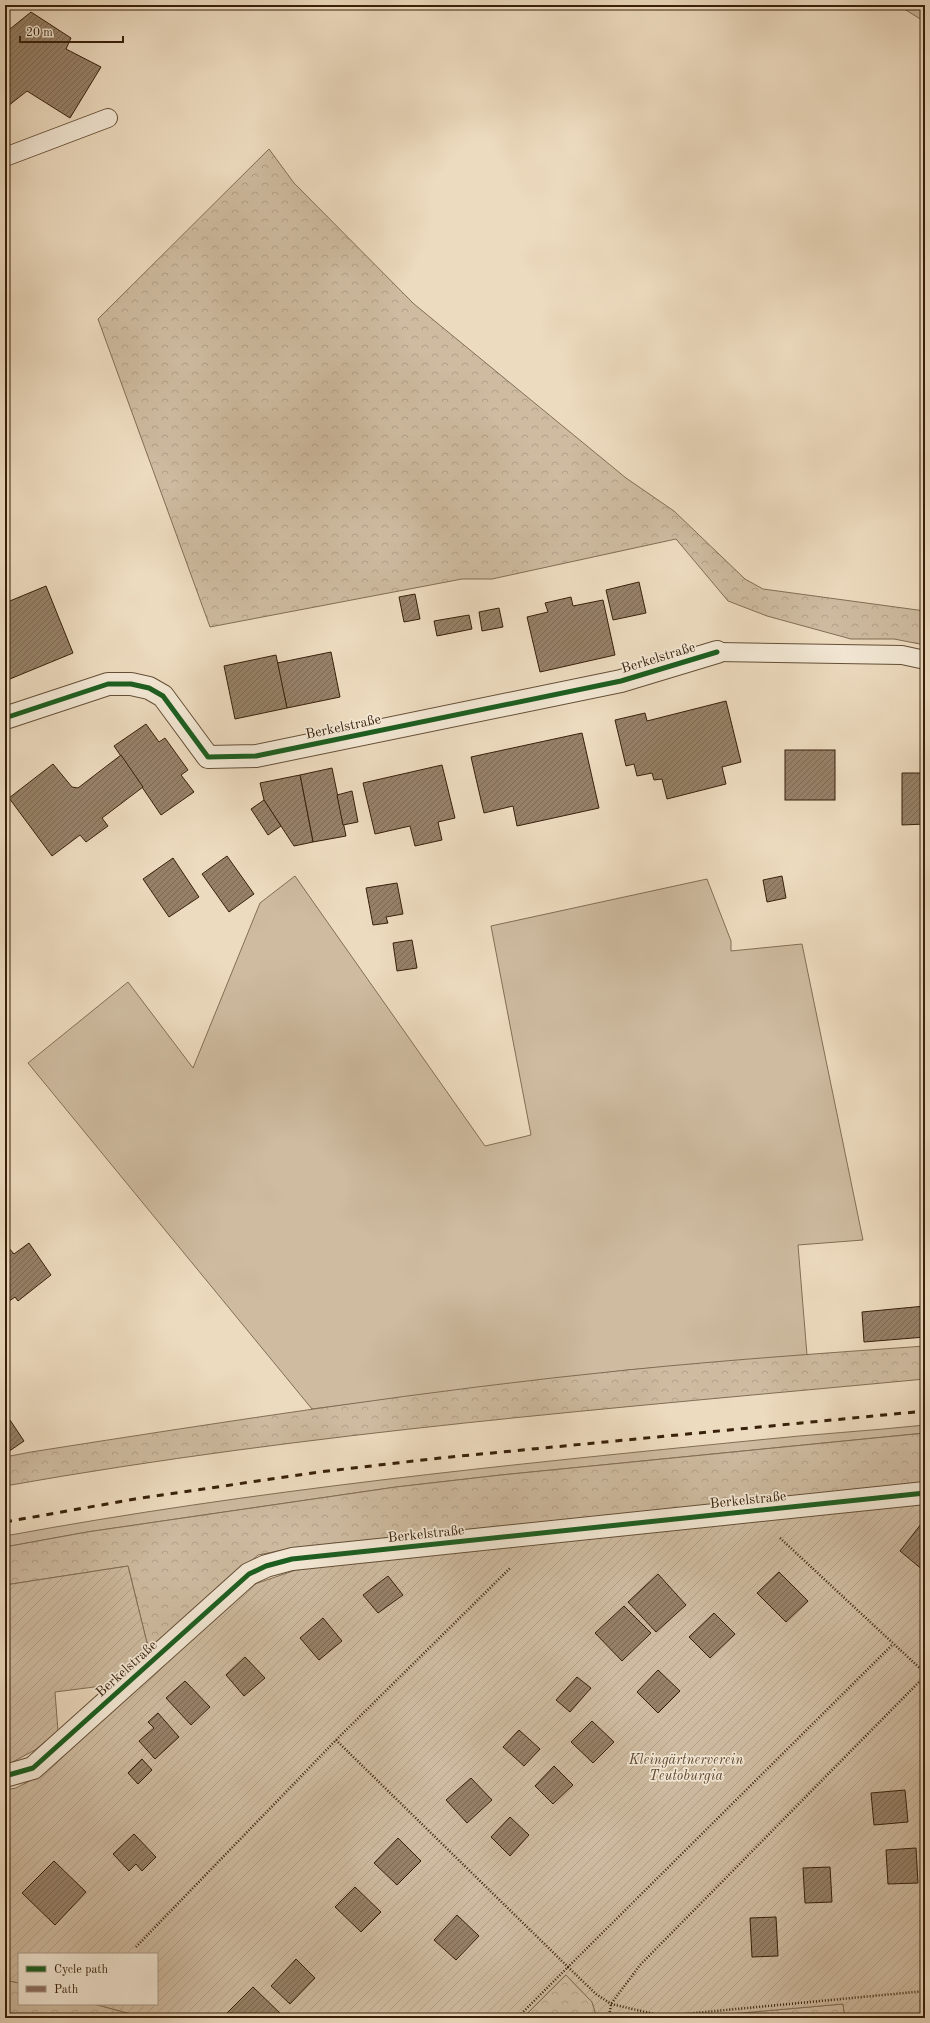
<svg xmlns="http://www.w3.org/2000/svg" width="930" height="2023" viewBox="0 0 930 2023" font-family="'Old Standard TT',serif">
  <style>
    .grass { fill: #cebba0; stroke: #836e55 }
    .forest { fill: url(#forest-crowns); stroke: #836e55 }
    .garden { fill: url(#garden-furrows); stroke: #836e55 }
    .building { fill: url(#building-hatch); stroke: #38200a }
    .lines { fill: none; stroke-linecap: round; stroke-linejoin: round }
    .service-casing { stroke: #654f37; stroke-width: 20 }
    .minor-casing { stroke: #654f37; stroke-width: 24 }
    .path { stroke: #38200a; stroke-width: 2.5; stroke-dasharray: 1 2; stroke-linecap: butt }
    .service { stroke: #f3e8d5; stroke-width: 18 }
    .minor { stroke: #f3e8d5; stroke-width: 22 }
    .rail { stroke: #38200a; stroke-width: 3; stroke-dasharray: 7 7; stroke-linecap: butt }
    .quiet { stroke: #8d6e63; stroke-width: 4; stroke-dasharray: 8 4; stroke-linecap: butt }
    .cycleway-casing { stroke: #f3e8d5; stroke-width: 8 }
    .cycleway { stroke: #1b5e20; stroke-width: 5 }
    .labels { text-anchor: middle; stroke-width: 3.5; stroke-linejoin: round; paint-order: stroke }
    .street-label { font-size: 14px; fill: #38200a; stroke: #f3e8d5 }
    .park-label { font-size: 14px; font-style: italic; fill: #5e4730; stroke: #f3e8d5 }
  </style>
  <defs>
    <pattern id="forest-crowns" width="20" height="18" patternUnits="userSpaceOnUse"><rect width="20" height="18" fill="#cebba0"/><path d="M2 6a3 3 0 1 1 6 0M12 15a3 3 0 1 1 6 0" fill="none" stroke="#b2a088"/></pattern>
    <pattern id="garden-furrows" width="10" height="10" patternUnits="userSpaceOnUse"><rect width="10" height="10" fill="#cebba0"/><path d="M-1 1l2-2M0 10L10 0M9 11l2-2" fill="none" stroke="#b2a088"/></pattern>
    <pattern id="building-hatch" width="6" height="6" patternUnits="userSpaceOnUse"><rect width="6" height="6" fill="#968168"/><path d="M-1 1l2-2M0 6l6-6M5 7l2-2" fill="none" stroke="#7b6954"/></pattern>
  </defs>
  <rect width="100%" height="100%" fill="#eddbbf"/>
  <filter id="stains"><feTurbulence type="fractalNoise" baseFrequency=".005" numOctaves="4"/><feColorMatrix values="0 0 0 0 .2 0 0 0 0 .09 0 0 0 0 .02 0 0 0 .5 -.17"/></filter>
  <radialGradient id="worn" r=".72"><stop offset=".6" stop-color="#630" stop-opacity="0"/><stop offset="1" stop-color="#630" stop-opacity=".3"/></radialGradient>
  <g class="grass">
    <path d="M898 5H925V22Z"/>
    <path d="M295 876 485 1146 531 1135 491 926 707 879 731 941V951L802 944 863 1240 798 1245 807 1355 628 1370 312 1409 28 1063 128 982 193 1068 260 903Z"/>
    <path d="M925 1425V1433L501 1475 396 1487 87 1532 5 1547V1536C254 1490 506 1465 758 1440 814 1434 869 1431 925 1425Z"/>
  </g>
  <g class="forest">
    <path d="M269 149 294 183 414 304 626 478 674 511 745 579 763 589 925 611V645L894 639H851L767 616 728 601 676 539 492 579H462L210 627 98 319Z"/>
    <path d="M925 1346V1379C618 1408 309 1432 5 1486V1457L31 1452C229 1421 428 1390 627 1370 726 1360 826 1353 925 1346Z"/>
    <path d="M925 1433V1482L885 1488 404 1536 288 1549 258 1555 149 1651 128 1566 5 1585V1547L87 1532 396 1487 501 1475Z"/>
    <path d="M566 1975 592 2002 597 2018H523Z"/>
    <path d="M5 1980 19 1983V2004H94L146 2018H5Z"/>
    <path d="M843 2004 845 2018H685Z"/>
  </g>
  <g class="garden">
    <path d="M925 1504V2018H845L843 2004 685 2018H597L592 2002 566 1975 523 2018H146L94 2004H157V1954H19V1983L5 1980V1790L16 1788 39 1776 249 1586 296 1570 530 1542Z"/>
    <path d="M128 1566 149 1651 110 1685 55 1692 58 1731 35 1750 5 1766V1585Z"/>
  </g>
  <g class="building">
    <path d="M31 12 71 38 66 49 101 67 70 118 27 91 8 106 5 101V33Z"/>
    <path d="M639 582 646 613 613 620 606 590Z"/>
    <path d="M46 586 73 653 5 681V603Z"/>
    <path d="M415 594 420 619 404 622 399 597Z"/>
    <path d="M571 597 573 606 603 600 615 655 540 672 527 617 548 612 545 603Z"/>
    <path d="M499 608 503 627 482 631 479 612Z"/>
    <path d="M469 615 472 629 437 636 434 621Z"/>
    <path d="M331 652 340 697 287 708 277 663Z"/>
    <path d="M276 655 287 708 235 719 224 666Z"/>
    <path d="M726 701 741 762 722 767 726 784 667 799 662 779 654 780 652 773 637 776 634 764 626 766 615 720 645 713 647 721Z"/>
    <path d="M146 724 159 742 165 738 188 770 181 775 194 792 161 815 114 746Z"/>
    <path d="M582 733 599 808 517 826 513 806 484 813 471 757Z"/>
    <rect x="785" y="750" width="50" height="50"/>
    <path d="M121 755 143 787 102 818 108 826 86 842 80 835 52 856 9 798 53 764 72 787 78 788Z"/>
    <path d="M442 765 455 818 438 822 442 840 415 846 410 826 375 834 363 783Z"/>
    <path d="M332 768 346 836 313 842 300 775Z"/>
    <path d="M902 773H925V824L902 825Z"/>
    <path d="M300 775 313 842 294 846 264 800 260 783Z"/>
    <path d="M352 791 358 822 343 825 337 795Z"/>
    <path d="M264 800 281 826 268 835 251 809Z"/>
    <path d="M227 856 254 894 229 912 202 874Z"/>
    <path d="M173 858 199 897 169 917 143 879Z"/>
    <path d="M782 876 786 898 767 902 763 880Z"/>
    <path d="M397 883 403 914 386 917 388 923 373 925 366 888Z"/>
    <path d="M412 940 417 968 397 971 393 943Z"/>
    <path d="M29 1243 51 1275 18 1301 15 1297 5 1304V1249L8 1247 14 1254Z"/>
    <path d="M925 1306V1337L864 1342 862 1312Z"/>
    <path d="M10 1420 24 1441 5 1454V1423Z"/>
    <path d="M925 1519V1570L924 1571 900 1551Z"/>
    <path d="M779 1572 808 1601 786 1622 757 1593Z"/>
    <path d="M658 1574 686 1605 656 1632 628 1602Z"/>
    <path d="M388 1576 403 1595 378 1613 363 1595Z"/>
    <path d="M624 1606 651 1633 622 1661 595 1633Z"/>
    <path d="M714 1613 735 1634 710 1658 689 1637Z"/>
    <path d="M323 1618 342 1641 319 1660 300 1638Z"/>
    <path d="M245 1657 265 1678 244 1696 226 1675Z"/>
    <path d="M658 1670 680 1691 658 1713 637 1692Z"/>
    <path d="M577 1677 591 1688 570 1712 556 1700Z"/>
    <path d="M185 1681 210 1707 191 1725 166 1698Z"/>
    <path d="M158 1713 179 1737 155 1759 139 1741 154 1728 148 1722Z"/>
    <path d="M592 1721 614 1742 593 1763 571 1742Z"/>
    <path d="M519 1730 540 1749 524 1766 503 1747Z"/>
    <path d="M142 1759 152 1770 138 1784 128 1773Z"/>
    <path d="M554 1766 573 1785 553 1804 535 1786Z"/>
    <path d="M471 1778 492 1800 467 1823 446 1800Z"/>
    <path d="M905 1790 908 1822 874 1825 871 1793Z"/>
    <path d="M510 1817 529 1835 510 1856 491 1837Z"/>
    <path d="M134 1834 156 1857 142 1871 136 1864 129 1871 113 1854Z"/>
    <path d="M398 1838 421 1861 397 1885 374 1863Z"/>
    <path d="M916 1848 918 1883 888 1884 886 1850Z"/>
    <path d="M54 1861 86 1892 55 1925 22 1893Z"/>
    <path d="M830 1867 832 1902 805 1903 803 1868Z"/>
    <path d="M355 1887 381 1912 361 1932 335 1907Z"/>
    <path d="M457 1915 479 1936 456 1960 434 1940Z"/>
    <path d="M776 1917 778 1956 752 1957 750 1918Z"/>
    <path d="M296 1959 315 1978 290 2004 271 1986Z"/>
    <path d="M253 1987 282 2015 280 2018H232L227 2013Z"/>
  </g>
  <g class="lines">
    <g class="service-casing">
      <g id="service">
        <path d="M5 157 108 118"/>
        <path d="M717 652 902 655 925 660"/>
      </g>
    </g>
    <g class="minor-casing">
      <g id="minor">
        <path d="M5 718 108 684H131L149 688 163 696 208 757 256 756 621 681 717 652"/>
        <path d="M5 1776 33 1768 249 1574 266 1566 292 1559 925 1493"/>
      </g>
    </g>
    <g class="path">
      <path d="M780 1538 925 1673"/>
      <path d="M336 1740 568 1967 893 1644"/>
      <path d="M136 1947 336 1740 511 1567"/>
      <path d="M517 2018 568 1967 596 1994 611 2004 663 2016 925 1991"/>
      <path d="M609 2018 611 2004 640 1965 925 1676"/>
    </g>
    <use href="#service" class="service"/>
    <use href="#minor" class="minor"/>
    <path class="rail" d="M5 1522 135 1499 319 1472 440 1458 925 1411"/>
    <path class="quiet" d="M5 2016 9 2018"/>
    <g class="cycleway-casing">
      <g id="cycleway">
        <path d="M5 718 108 684H131L149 688 163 696 208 757 256 756 621 681 717 652"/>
        <path d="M5 1776 33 1768 249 1574 266 1566 292 1559 925 1493"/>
      </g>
    </g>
    <use href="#cycleway" class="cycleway"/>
  </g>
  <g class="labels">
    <g class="street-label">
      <text transform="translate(658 657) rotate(-17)" y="5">Berkelstraße</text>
      <text transform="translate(343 726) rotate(-12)" y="5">Berkelstraße</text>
      <text transform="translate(748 1499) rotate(-6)" y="5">Berkelstraße</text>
      <text transform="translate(426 1533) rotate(-6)" y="5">Berkelstraße</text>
      <text transform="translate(126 1668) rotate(-42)" y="5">Berkelstraße</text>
    </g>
    <g class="park-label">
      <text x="686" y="1764">Kleingärtnerverein<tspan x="686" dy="16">Teutoburgia</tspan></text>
    </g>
  </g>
  <rect width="930" height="2023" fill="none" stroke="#eddbbf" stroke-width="20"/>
  <rect x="6" y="6" width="918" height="2011" fill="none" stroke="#38200a" stroke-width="2"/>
  <rect x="10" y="10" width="910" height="2003" fill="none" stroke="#38200a"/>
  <rect x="18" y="1953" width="140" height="52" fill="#f3e8d5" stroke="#a89884"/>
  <rect x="26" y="1966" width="20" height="6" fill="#1b5e20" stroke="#a89884"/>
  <text x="54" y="1973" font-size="12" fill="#38200a">Cycle path</text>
  <rect x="26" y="1986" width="20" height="6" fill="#8d6e63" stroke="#a89884"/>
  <text x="54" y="1993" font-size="12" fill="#38200a">Path</text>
  <path d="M20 36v6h103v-6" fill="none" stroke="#38200a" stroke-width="2"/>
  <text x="26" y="36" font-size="12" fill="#38200a" stroke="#f3e8d5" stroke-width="3" paint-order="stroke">20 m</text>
  <rect width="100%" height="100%" filter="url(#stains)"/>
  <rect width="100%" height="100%" fill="url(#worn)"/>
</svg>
